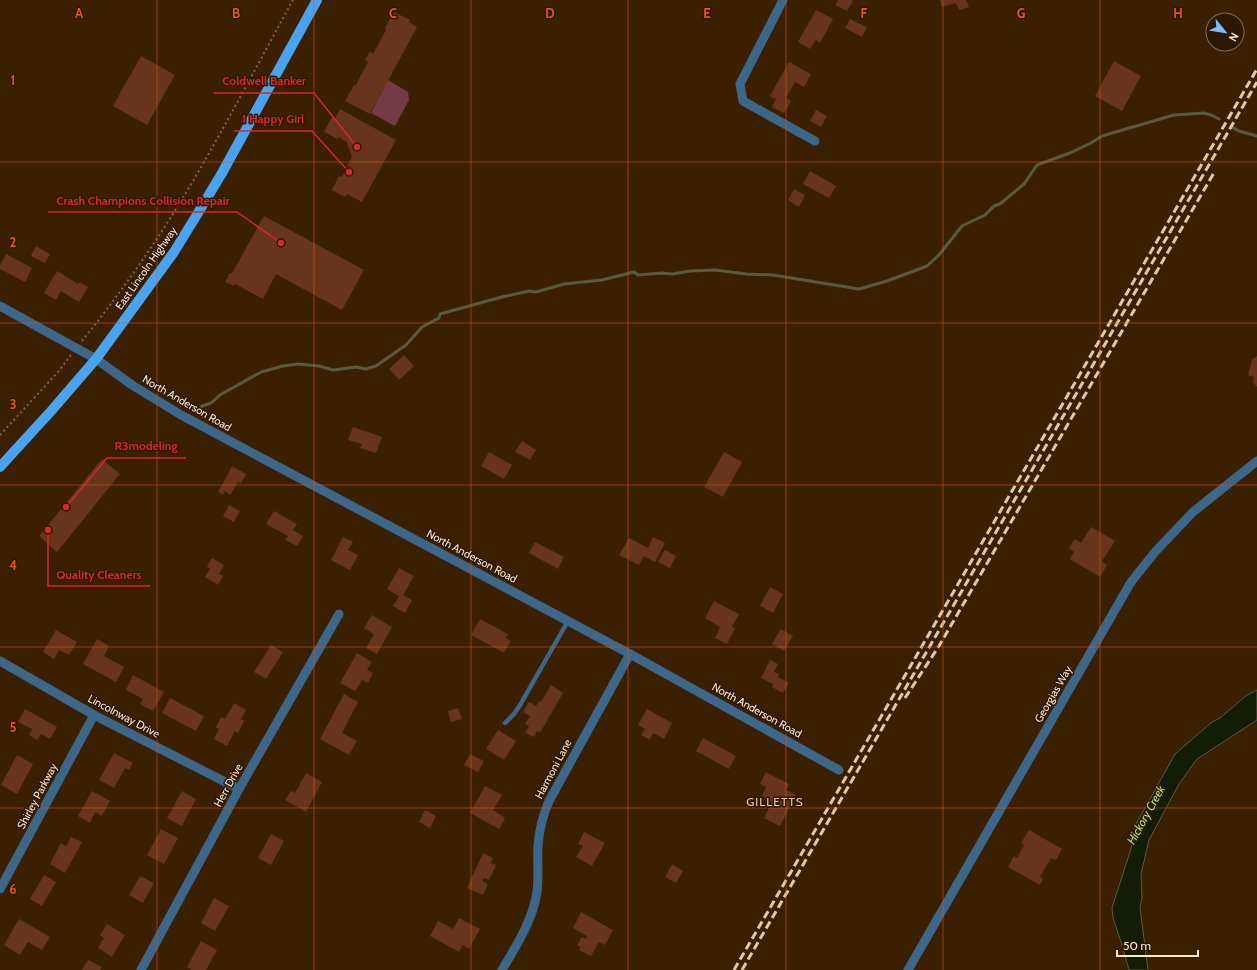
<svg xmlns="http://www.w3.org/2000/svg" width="1257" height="970" viewBox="0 0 1257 970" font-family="Cabin,sans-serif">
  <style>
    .green { fill: #743a47 }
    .water { fill: #131c05; stroke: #5a5942 }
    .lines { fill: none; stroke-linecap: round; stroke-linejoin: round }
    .stream { stroke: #5a5942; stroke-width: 3 }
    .building { fill: #66351b }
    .path { stroke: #7f6649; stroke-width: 2; stroke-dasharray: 2 3; stroke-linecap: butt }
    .service { stroke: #3d668b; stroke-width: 4.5 }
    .minor { stroke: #3d668b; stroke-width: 9 }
    .primary { stroke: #49a3f0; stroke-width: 10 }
    .rail { stroke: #dfc7af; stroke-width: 3; stroke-dasharray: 8 4; stroke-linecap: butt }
    .grid { fill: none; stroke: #e8590c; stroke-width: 1; stroke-opacity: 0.55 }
    .labels { text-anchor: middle; stroke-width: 3; stroke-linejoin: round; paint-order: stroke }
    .street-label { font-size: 11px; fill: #fee7d0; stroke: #2c1802 }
    .neighbourhood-label { font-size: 12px; letter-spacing: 1px; fill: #f7ca9b; stroke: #2c1802 }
    .water-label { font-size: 12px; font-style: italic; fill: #b5de79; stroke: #2c1802 }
    .grid-label { font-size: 13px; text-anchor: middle; font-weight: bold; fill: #e8590c; stroke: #2c1802; stroke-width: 3; stroke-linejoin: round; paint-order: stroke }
    .leader { fill: none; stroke: #d62828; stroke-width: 1.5 }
    .callout-dot { fill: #d62828; stroke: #2c1802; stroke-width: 1.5 }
    .callout-label { font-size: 12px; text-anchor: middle; font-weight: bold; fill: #d62828; stroke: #2c1802; stroke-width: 3; stroke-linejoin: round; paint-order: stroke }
  </style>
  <rect width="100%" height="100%" fill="#3b2000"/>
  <path class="green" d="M388 80 408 92 409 100 395 126 371 113Z"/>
  <path class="water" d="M1257 690V720L1197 759 1179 784 1149 840 1141 874 1142 897 1140 908 1148 970H1129L1122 945 1113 918 1112 908 1136 833 1135 826 1175 754 1212 722 1220 718 1247 695Z"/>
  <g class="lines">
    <g class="stream">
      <path d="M1232 127 1239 131 1257 136"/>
      <path d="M198 411 202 406 211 403 220 395 261 372 283 366 298 364 319 366 333 370 356 367 366 369 376 366 406 345 422 327 439 318 440 314 502 297 529 291 536 292 564 284 602 280 634 272 638 275 662 273 672 274 691 271 715 270 746 274 773 275 859 289 887 281 927 266 939 255 962 226 985 215 994 206 1000 204 1024 184 1037 165 1070 153 1091 143 1102 136 1174 115 1204 113 1211 115 1219 119"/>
    </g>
  </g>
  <g class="building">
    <path d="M838 0H851L853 1 847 11 835 5Z"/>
    <path d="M940 0H966L969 7 959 10 956 3 942 7Z"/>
    <path d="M816 10 833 19 820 43 816 40 810 49 798 42Z"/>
    <path d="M394 12 410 20 409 22 417 27 370 114 345 101 354 85H356L368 62 365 60 370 51 373 54 386 30 385 28Z"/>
    <path d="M850 19 867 27 862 37 845 28Z"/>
    <path d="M141 56 175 75 147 125 113 106Z"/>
    <path d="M1114 61 1141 76 1122 111 1095 96Z"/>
    <path d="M789 62 811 74 804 87 795 82 786 98 791 101 784 113 772 107 776 99 770 96Z"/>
    <path d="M340 109 396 140 362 202 347 194 345 197 332 190 339 176 342 177 352 157 347 142 339 137 338 139 324 132 332 117 335 119Z"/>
    <path d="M816 110 827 116 821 127 810 121Z"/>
    <path d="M810 171 836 186 829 198 803 184Z"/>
    <path d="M794 189 805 195 799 207 788 200Z"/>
    <path d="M264 216 364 270 342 310 276 274 263 299 235 284 234 286 225 282 230 273H232Z"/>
    <path d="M36 246 50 254 45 263 31 256Z"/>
    <path d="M6 254 32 268 25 282 0 269V266Z"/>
    <path d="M57 271 78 284 80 282 88 287 79 302 61 291 56 300 44 293Z"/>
    <path d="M404 355 414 366 399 380 389 369Z"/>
    <path d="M1257 356V387L1253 382 1254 377 1248 375 1252 360Z"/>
    <path d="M353 427 382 437 376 453 360 448 362 444 348 440Z"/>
    <path d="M522 441 536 450 530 460 515 452Z"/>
    <path d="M489 452 512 465 504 479 481 466Z"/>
    <path d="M724 452 742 462 723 497 704 487Z"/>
    <path d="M102 459 120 474 57 552 39 536Z"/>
    <path d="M232 466 246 474 241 484 238 482 230 495 225 491 223 495 218 492Z"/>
    <path d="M229 505 240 511 234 522 223 516Z"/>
    <path d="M274 511 297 524 293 530 303 536 297 546 285 540 288 536 266 524Z"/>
    <path d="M1091 527 1115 541 1102 561 1107 565 1100 577 1070 559 1074 552 1069 548 1075 539 1081 543Z"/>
    <path d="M343 537 353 542 348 550 358 555 350 570 331 560Z"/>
    <path d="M653 537 665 543 655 562 644 556 639 565 619 555 629 538 648 548Z"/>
    <path d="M535 542 564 557 558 569 529 553Z"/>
    <path d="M665 550 676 556 670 568 658 562Z"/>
    <path d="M212 558 224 565 219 574 223 576 218 585 205 577 210 569 207 567Z"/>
    <path d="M399 568 414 576 403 595 412 600 405 613 393 606 399 596 387 589Z"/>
    <path d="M770 587 783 594 773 613 760 606Z"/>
    <path d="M714 601 739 614 732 627 735 628 727 644 715 638 720 627 705 618Z"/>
    <path d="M372 615 392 627 377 654 366 648 374 634 364 628Z"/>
    <path d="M480 619 508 634 506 638 511 641 504 653 471 635Z"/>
    <path d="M781 629 793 636 784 651 772 644Z"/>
    <path d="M56 630 77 642 69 655 59 650 54 659 43 652Z"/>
    <path d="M97 639 109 646 104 656 124 667 116 682 83 664Z"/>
    <path d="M271 645 283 652 266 679 254 672Z"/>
    <path d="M357 653 372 662 367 670 373 673 368 683 362 680 355 691 340 683Z"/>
    <path d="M770 660 778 664 774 672 779 674 778 677 789 683 783 693 772 687 773 684 761 678Z"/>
    <path d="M133 675 164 692 153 711 140 704 143 699 126 690Z"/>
    <path d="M551 685 563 693 540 733 537 731 534 737 525 733 529 726 525 724 530 716 523 712 529 702 536 706 539 701 541 702Z"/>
    <path d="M344 694 358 702 342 733 357 741 349 755 320 739Z"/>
    <path d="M170 698 204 716 196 731 162 713Z"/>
    <path d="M234 703 246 710 241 719 244 721 238 733 235 731 227 746 214 739 219 729 216 727 221 717 225 719Z"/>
    <path d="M458 708 462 719 451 722 448 711Z"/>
    <path d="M25 709 57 727 50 739 41 734 37 740 29 735 32 729 18 722Z"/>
    <path d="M647 709 672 723 664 739 653 733 650 740 641 735 645 729 638 725Z"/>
    <path d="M498 730 516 741 504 760 486 749Z"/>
    <path d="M703 738 736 756 729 769 696 751Z"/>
    <path d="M114 753 133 763 129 770 125 768 114 788 99 780Z"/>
    <path d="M470 754 484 761 478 772 464 765Z"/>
    <path d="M17 755 33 764 17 794 1 785Z"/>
    <path d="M766 772 789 784 786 790 796 795 780 826 764 818 772 802 762 796 766 787 760 784Z"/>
    <path d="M306 773 322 782 306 812 285 800 291 791 295 793Z"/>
    <path d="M485 786 502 795 493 810 505 818 499 829 470 813Z"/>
    <path d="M92 791 110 801 102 816 95 812 90 823 78 816Z"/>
    <path d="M182 791 196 799 182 826 167 818Z"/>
    <path d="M425 810 436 816 430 828 419 822Z"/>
    <path d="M161 829 178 838 164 864 147 855Z"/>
    <path d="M1029 830 1062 849 1056 860 1051 858 1040 877 1043 879 1040 885 1008 867 1014 856 1017 858 1024 845 1021 843Z"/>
    <path d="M584 832 605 843 592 866 576 857 583 846 578 844Z"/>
    <path d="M271 834 284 841 271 865 258 858Z"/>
    <path d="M71 837 82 842 65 873 50 864 61 843 66 846Z"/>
    <path d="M483 853 493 858 491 863 496 865 489 880 484 878 482 881 488 884 483 895 467 888Z"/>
    <path d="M672 864 683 871 676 883 665 877Z"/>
    <path d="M44 875 56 882 42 906 30 899Z"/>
    <path d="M140 876 154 883 143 903 129 895Z"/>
    <path d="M214 898 229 906 215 931 201 923Z"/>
    <path d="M581 912 613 930 605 945 599 942 591 956 579 950 581 947 577 945 582 937 586 939 587 936 573 928Z"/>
    <path d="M459 918 480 929 469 949 463 945 459 952 430 936 438 921 453 929Z"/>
    <path d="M19 919 50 937 42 950 28 942 20 955 4 945Z"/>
    <path d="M107 924 125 935 112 957 98 948 104 938 100 935Z"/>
    <path d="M201 941 217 950 206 970H192L187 967Z"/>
    <path d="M88 960 102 967 100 970H82Z"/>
  </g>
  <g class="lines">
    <g class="path">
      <path d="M82 341C123 290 160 237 193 181 228 121 260 60 293 0"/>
      <path d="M0 435 58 372 71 355"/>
    </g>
    <path class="service" d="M505 723 514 714 520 705 568 621"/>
    <g class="minor">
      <path d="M783 0 740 84 743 101 815 141"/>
      <path d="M0 306 96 359 132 385 181 415 630 654 839 770"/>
      <path d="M0 661 94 715 239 789"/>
      <path d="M0 889 94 715"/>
      <path d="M141 970 239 789 339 614"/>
      <path d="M502 970C516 946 533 920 537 892 539 877 537 861 538 846 539 830 543 815 549 801L630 654"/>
      <path d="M908 970 1131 582 1155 552 1193 512 1257 461"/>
    </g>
    <path class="primary" d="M0 467 52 410 96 359 174 252 198 213 222 173 317 0"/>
    <g class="rail">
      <path d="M905 698 939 646 1215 171"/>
      <path d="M734 970 1257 69"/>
      <path d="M742 970 1257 82"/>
    </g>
  </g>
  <path class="grid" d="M157 0V970M314 0V970M471 0V970M628 0V970M786 0V970M943 0V970M1100 0V970M0 162H1257M0 323H1257M0 485H1257M0 647H1257M0 808H1257"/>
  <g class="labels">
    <g class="street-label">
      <text transform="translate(146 268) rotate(-55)" y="4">East Lincoln Highway</text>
      <text transform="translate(187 403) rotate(30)" y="4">North Anderson Road</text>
      <text transform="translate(472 556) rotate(28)" y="4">North Anderson Road</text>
      <text transform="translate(1053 694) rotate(-60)" y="4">Georgias Way</text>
      <text transform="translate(757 710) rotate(29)" y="4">North Anderson Road</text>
      <text transform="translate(124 716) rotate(28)" y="4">Lincolnway Drive</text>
      <text transform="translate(553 769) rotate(-62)" y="4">Harmoni Lane</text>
      <text transform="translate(228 785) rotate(-61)" y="4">Herr Drive</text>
      <text transform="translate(37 796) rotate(-62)" y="4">Shirley Parkway</text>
    </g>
    <g class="neighbourhood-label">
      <text x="775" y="806">GILLETTS</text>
    </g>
    <g class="water-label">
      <text transform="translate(1146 815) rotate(-61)" y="4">Hickory Creek</text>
    </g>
  </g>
  <g class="grid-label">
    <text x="79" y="18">A</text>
    <text x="236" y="18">B</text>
    <text x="393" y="18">C</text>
    <text x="550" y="18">D</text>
    <text x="707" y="18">E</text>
    <text x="864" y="18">F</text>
    <text x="1021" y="18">G</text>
    <text x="1178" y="18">H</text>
    <text x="13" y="85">1</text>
    <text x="13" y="247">2</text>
    <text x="13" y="409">3</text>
    <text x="13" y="570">4</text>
    <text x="13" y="732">5</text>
    <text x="13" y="894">6</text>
  </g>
  <path class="leader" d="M357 147L314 93H214M349 172L312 131H234M281 243L237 212H48M66 507L107 458H186M48 530L48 586H150"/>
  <g class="callout-dot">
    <circle cx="357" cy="147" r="4"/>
    <circle cx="349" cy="172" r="4"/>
    <circle cx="281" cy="243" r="4"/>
    <circle cx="66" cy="507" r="4"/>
    <circle cx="48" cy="530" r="4"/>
  </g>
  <g class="callout-label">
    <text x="264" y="85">Coldwell Banker</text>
    <text x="273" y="123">1 Happy Girl</text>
    <text x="143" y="205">Crash Champions Collision Repair</text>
    <text x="146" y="450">R3modeling</text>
    <text x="99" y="579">Quality Cleaners</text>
  </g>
  <g transform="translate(1225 32) rotate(120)"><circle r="19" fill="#2c1802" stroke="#806b54"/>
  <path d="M0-3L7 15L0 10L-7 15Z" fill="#7dbef9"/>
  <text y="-6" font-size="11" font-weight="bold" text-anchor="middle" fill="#fee7d0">N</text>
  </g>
  <path d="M1117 950v6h81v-6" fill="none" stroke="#fee7d0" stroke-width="2"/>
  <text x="1123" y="950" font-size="12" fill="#fee7d0" stroke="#2c1802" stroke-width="3" paint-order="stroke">50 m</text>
</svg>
